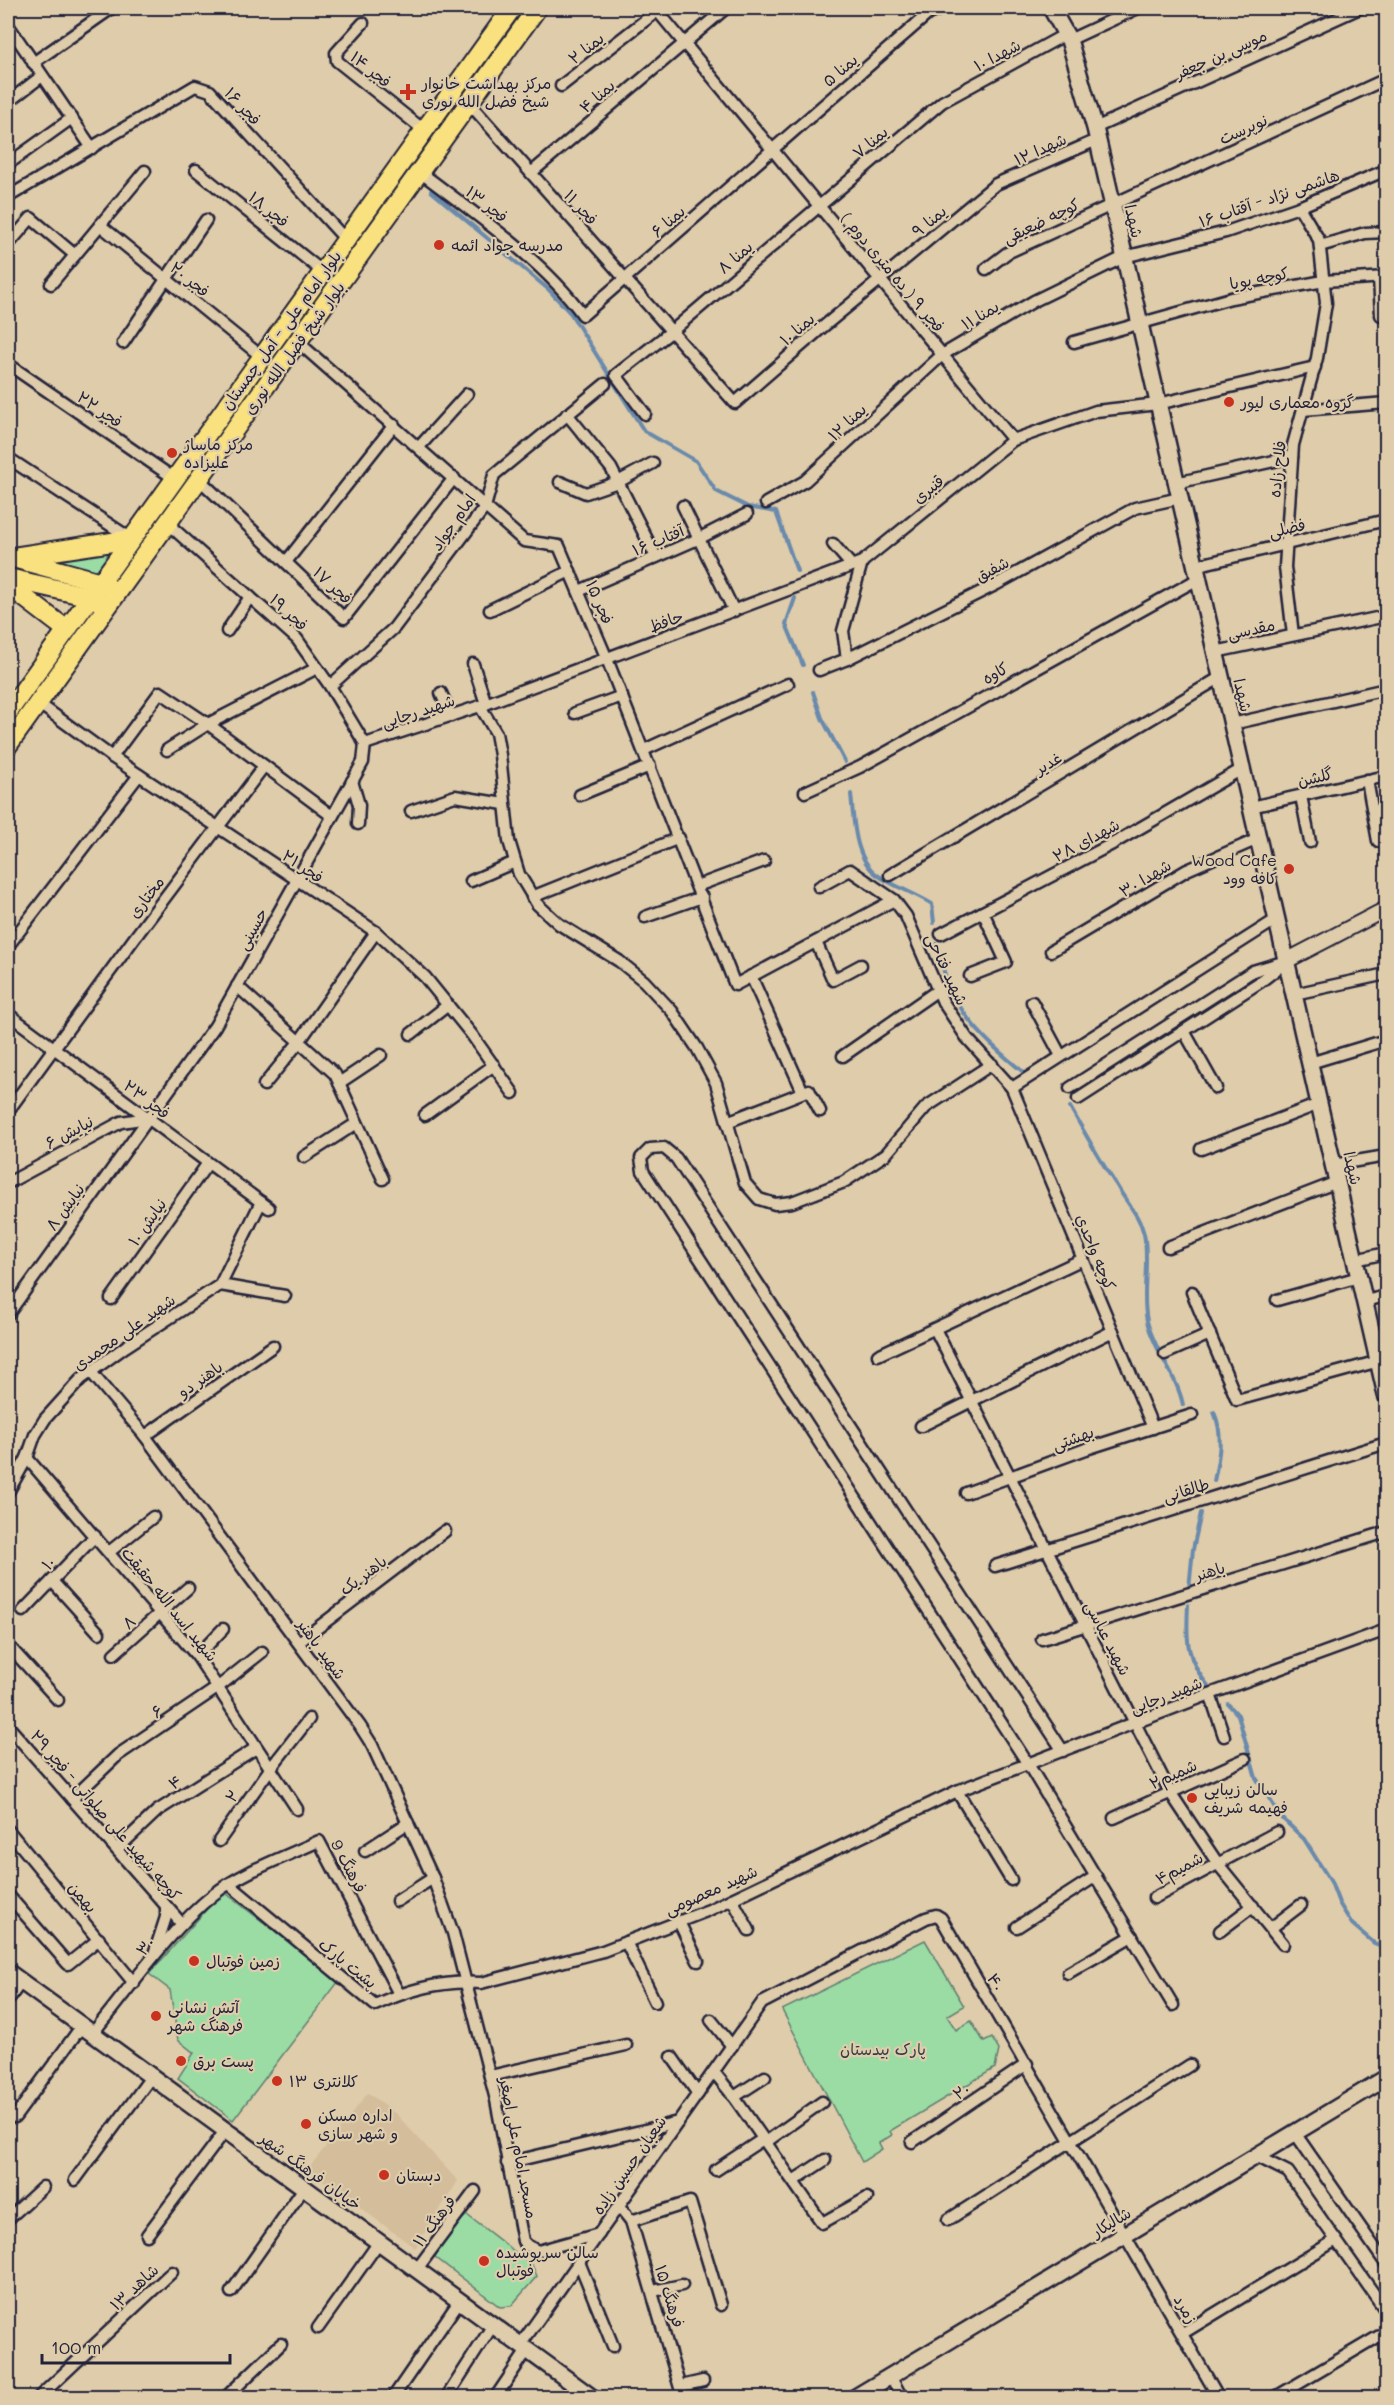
<svg xmlns="http://www.w3.org/2000/svg" width="1394" height="2405" viewBox="0 0 1394 2405" font-family="Mali,'Playpen Sans Arabic',sans-serif">
  <style>
    .built { fill: #d3bd9b }
    .green { fill: #9bdba4; stroke: #5e7e70; stroke-width: 1.5 }
    .lines { fill: none; stroke-linecap: round; stroke-linejoin: round }
    .stream { stroke: #698aac; stroke-width: 4 }
    .minor-casing { stroke: #22223b; stroke-width: 15 }
    .tertiary-casing { stroke: #22223b; stroke-width: 18 }
    .secondary-casing { stroke: #22223b; stroke-width: 20 }
    .primary-casing { stroke: #22223b; stroke-width: 22 }
    .minor { stroke: #dfccaa; stroke-width: 10 }
    .tertiary { stroke: #dfccaa; stroke-width: 14 }
    .secondary { stroke: #dfccaa; stroke-width: 15 }
    .primary { stroke: #fae180; stroke-width: 18 }
    .poi-dot { fill: #c8321e; stroke: #dfccaa; stroke-width: 2 }
    .labels { text-anchor: middle; stroke-width: 4.5; stroke-linejoin: round; paint-order: stroke }
    .street-label { font-size: 16px; fill: #22223b; stroke: #dfccaa }
    .poi-label { font-size: 16px; fill: #22223b; stroke: #dfccaa; text-anchor: start }
    .park-label { font-size: 16px; fill: #343e4b; stroke: #dfccaa }
  </style>
  <rect width="100%" height="100%" fill="#dfccaa"/>
  <filter id="ink" filterUnits="userSpaceOnUse"><feTurbulence type="fractalNoise" baseFrequency=".0167" numOctaves="2"/><feDisplacementMap in="SourceGraphic" scale="12" xChannelSelector="R" yChannelSelector="G"/><feConvolveMatrix kernelMatrix="1 2 1 2 8 2 1 2 1" color-interpolation-filters="sRGB"/></filter>
  <g filter="url(#ink)">
    <path class="built" d="M368 2093 397 2115 458 2181 415 2248 308 2169Z"/>
    <g class="green">
      <path d="M119 546 98 575 53 560Z"/>
      <path d="M223 1891 339 1981 233 2120 178 2078 194 2053 178 2040 170 1990 149 1974Z"/>
      <path d="M925 1940 964 2006 947 2016 956 2030 971 2021 984 2042 992 2038 999 2050 995 2068 890 2131 892 2135 879 2143 882 2149 862 2162 782 2010Z"/>
      <path d="M467 2215 532 2265 537 2276 511 2306 500 2307 435 2257 446 2234Z"/>
    </g>
    <g class="lines">
      <g class="stream">
        <path d="M431 191 548 289 571 314 644 431 696 461 716 491 748 507 776 512 797 571"/>
        <path d="M795 598 786 624 803 665"/>
        <path d="M813 692 822 718 845 762"/>
        <path d="M851 794C854 822 854 863 882 878 898 888 916 894 932 904L934 923"/>
        <path d="M937 944C948 1006 979 1037 1027 1075"/>
        <path d="M1070 1107C1085 1133 1100 1161 1117 1186 1126 1202 1140 1216 1144 1234 1150 1262 1141 1292 1147 1321 1154 1351 1177 1375 1183 1405"/>
        <path d="M1214 1412C1224 1435 1219 1457 1214 1481"/>
        <path d="M1189 1589 1193 1549 1201 1513"/>
        <path d="M1188 1605C1186 1641 1186 1660 1210 1688"/>
        <path d="M1228 1704 1238 1715 1256 1778 1281 1817 1304 1839 1331 1882 1339 1903 1352 1924 1374 1943 1386 1948"/>
      </g>
      <g class="minor-casing">
        <g id="minor">
          <path d="M655 8 1013 440"/>
          <path d="M363 23 336 53 337 61 425 131"/>
          <path d="M8 25 92 148"/>
          <path d="M1069 40 1138 8"/>
          <path d="M33 63 112 8"/>
          <path d="M561 86 661 8"/>
          <path d="M8 102 42 76"/>
          <path d="M469 103 735 403 818 331 996 184 1097 140"/>
          <path d="M1095 128 1360 8"/>
          <path d="M8 164 72 118"/>
          <path d="M196 170 323 272"/>
          <path d="M420 172C475 214 542 259 583 315L928 14 943 8"/>
          <path d="M531 173 726 8"/>
          <path d="M8 197 195 86 210 91 346 240"/>
          <path d="M100 225 262 357"/>
          <path d="M8 245 31 218 75 255"/>
          <path d="M1320 246 1365 233 1386 232"/>
          <path d="M986 269 1007 253 1386 79"/>
          <path d="M1379 278 1381 315"/>
          <path d="M51 284 145 171"/>
          <path d="M298 342 524 541 559 546 607 659 735 985 894 900"/>
          <path d="M1074 342 1231 298 1324 281 1386 277"/>
          <path d="M123 343 206 220"/>
          <path d="M8 364 175 479"/>
          <path d="M1303 410 1386 403"/>
          <path d="M567 414 611 468 656 557"/>
          <path d="M645 414 616 375 672 331 942 102 1066 34"/>
          <path d="M419 447 467 394"/>
          <path d="M8 458 130 538"/>
          <path d="M199 479 344 618 454 478"/>
          <path d="M560 482 586 493 618 482 653 463"/>
          <path d="M1176 483 1292 457"/>
          <path d="M766 503 805 481 942 355 1034 301 1124 257 1226 232 1299 207 1386 170"/>
          <path d="M683 506 734 611"/>
          <path d="M167 523 297 639 330 686 365 744"/>
          <path d="M833 544 852 566"/>
          <path d="M286 562 394 425"/>
          <path d="M1195 566 1386 520"/>
          <path d="M579 591 698 539 747 514"/>
          <path d="M490 610 570 571"/>
          <path d="M227 631 250 597"/>
          <path d="M1293 635 1285 567 1293 445 1317 358 1326 303 1319 240 1299 207"/>
          <path d="M1215 652 1386 616"/>
          <path d="M847 659 843 631 862 562"/>
          <path d="M473 664 486 704"/>
          <path d="M819 670 847 659 997 584 1135 508 1180 498"/>
          <path d="M330 686 394 628 485 507 494 475 605 384"/>
          <path d="M441 693 451 716"/>
          <path d="M38 703 112 757 376 932 425 977 472 1035 513 1093"/>
          <path d="M480 706 496 733 500 755 509 841 519 874 537 904 559 924 619 961 644 981 672 1011 697 1048 716 1083 745 1183 759 1199 775 1204 792 1202 844 1182 886 1154 926 1107 992 1064"/>
          <path d="M575 713 622 696"/>
          <path d="M1232 724 1386 689"/>
          <path d="M365 744 480 706 862 562 1013 440 1096 411 1158 404 1315 367"/>
          <path d="M167 750 208 724 317 668"/>
          <path d="M644 750 788 684"/>
          <path d="M112 757 160 692 208 724 332 816"/>
          <path d="M1367 780 1378 841"/>
          <path d="M352 781 359 805 358 824"/>
          <path d="M805 792 860 767 1198 579"/>
          <path d="M580 795 650 766"/>
          <path d="M1301 796 1310 842"/>
          <path d="M1251 807 1386 776"/>
          <path d="M411 811 455 796 504 804"/>
          <path d="M890 875 1221 677"/>
          <path d="M471 881 515 862"/>
          <path d="M697 886 764 861"/>
          <path d="M819 887 850 870 894 900 906 916 943 1002 967 1038 1012 1088 1153 1428"/>
          <path d="M532 897 679 838"/>
          <path d="M645 917 702 897"/>
          <path d="M941 934 1114 843 1242 769"/>
          <path d="M816 942 833 980 861 965"/>
          <path d="M8 946 139 775"/>
          <path d="M1051 951 1187 870 1258 839"/>
          <path d="M751 976 803 1092"/>
          <path d="M970 976 1006 962 983 912"/>
          <path d="M237 986 335 1074 383 1179"/>
          <path d="M1294 994 1386 974"/>
          <path d="M1032 1002 1061 1056"/>
          <path d="M8 1014 269 1208"/>
          <path d="M1184 1031 1216 1088"/>
          <path d="M411 1034 448 1005"/>
          <path d="M843 1056 938 990"/>
          <path d="M1310 1063 1386 1040"/>
          <path d="M339 1083 381 1055"/>
          <path d="M264 1085 299 1042 376 932"/>
          <path d="M1012 1088 1277 919"/>
          <path d="M1070 1088 1253 971 1286 961"/>
          <path d="M1078 1099 1260 982 1282 965"/>
          <path d="M8 1111 136 936 264 766"/>
          <path d="M425 1115 494 1065"/>
          <path d="M727 1122 809 1090 820 1111"/>
          <path d="M1201 1149 1319 1104"/>
          <path d="M304 1157 357 1123"/>
          <path d="M1333 1165 1386 1156"/>
          <path d="M8 1183 121 1122 148 1118"/>
          <path d="M1168 1247 1337 1182"/>
          <path d="M1355 1260 1386 1253"/>
          <path d="M220 1285 285 1296"/>
          <path d="M1192 1292 1237 1400 1379 1361"/>
          <path d="M111 1299 208 1163"/>
          <path d="M1277 1300 1359 1277"/>
          <path d="M1365 1301 1386 1296"/>
          <path d="M8 1314 215 1026 363 762 365 744"/>
          <path d="M935 1329 1170 1792 1218 1864 1283 1944"/>
          <path d="M1375 1344 1386 1341"/>
          <path d="M1165 1354 1210 1334"/>
          <path d="M878 1355 1083 1259"/>
          <path d="M90 1371 145 1436 360 1726 372 1745 433 1878 453 1933 496 2100 523 2241 528 2246 538 2251 599 2234"/>
          <path d="M921 1426 1113 1331"/>
          <path d="M145 1436 273 1346"/>
          <path d="M27 1458 197 1656 297 1809"/>
          <path d="M8 1492 27 1458 35 1435 45 1419 81 1379 125 1347 220 1285 261 1202"/>
          <path d="M966 1493 1086 1449 1192 1415"/>
          <path d="M109 1552 153 1517"/>
          <path d="M995 1566 1386 1443"/>
          <path d="M52 1581 99 1633"/>
          <path d="M23 1611 95 1536"/>
          <path d="M1042 1639 1386 1532"/>
          <path d="M299 1642 445 1531"/>
          <path d="M8 1645 58 1700"/>
          <path d="M114 1654 188 1588"/>
          <path d="M197 1656 223 1629"/>
          <path d="M1210 1694 1224 1736"/>
          <path d="M8 1726 182 1924"/>
          <path d="M1063 1751 676 1158 664 1148 650 1149 641 1158 643 1171 1028 1764 1173 2005"/>
          <path d="M957 1791 1011 1880"/>
          <path d="M72 1799 118 1755 217 1688 262 1652"/>
          <path d="M1114 1818 1245 1759"/>
          <path d="M8 1830 134 1983"/>
          <path d="M219 1841 270 1769 309 1719"/>
          <path d="M117 1849 157 1811 256 1748"/>
          <path d="M365 1851 408 1823"/>
          <path d="M229 1884 375 2005C409 1989 444 1980 481 1983L603 1951 709 1910 957 1791 1210 1694 1386 1630"/>
          <path d="M8 1895 68 1964 99 1939"/>
          <path d="M1154 1898 1277 1832"/>
          <path d="M732 1899 749 1930"/>
          <path d="M397 1901 433 1878"/>
          <path d="M679 1922 698 1961"/>
          <path d="M1017 1927 1096 1876"/>
          <path d="M1271 1928 1301 1905"/>
          <path d="M1220 1931 1253 1906"/>
          <path d="M626 1942 655 2002"/>
          <path d="M154 1954 166 1917V1906"/>
          <path d="M1068 1973 1132 1936"/>
          <path d="M8 2000 21 1982"/>
          <path d="M711 2020 732 2046"/>
          <path d="M92 2034C128 1991 169 1930 213 1895 241 1872 285 1857 319 1841L399 1994"/>
          <path d="M672 2057 698 2094"/>
          <path d="M714 2072 734 2097 822 2223 867 2198"/>
          <path d="M490 2076 626 2045"/>
          <path d="M734 2097 765 2077"/>
          <path d="M15 2117 81 2027"/>
          <path d="M1295 2133 1386 2264"/>
          <path d="M766 2142 822 2102"/>
          <path d="M912 2142 1027 2064"/>
          <path d="M1256 2156 1288 2172 1386 2311"/>
          <path d="M507 2163 678 2122"/>
          <path d="M716 2170 763 2139"/>
          <path d="M75 2180 151 2077"/>
          <path d="M793 2181 825 2160"/>
          <path d="M619 2206 631 2221 683 2398"/>
          <path d="M8 2219 43 2187"/>
          <path d="M948 2220 1190 2065"/>
          <path d="M631 2221 690 2202 721 2305"/>
          <path d="M147 2235 225 2131"/>
          <path d="M579 2262 613 2346"/>
          <path d="M417 2269 475 2191"/>
          <path d="M653 2291 682 2285"/>
          <path d="M231 2292 304 2188"/>
          <path d="M318 2328 379 2242"/>
          <path d="M1183 2333 1336 2240"/>
          <path d="M521 2344 762 2003 926 1918 936 1915 941 1918 1219 2398"/>
          <path d="M890 2376 902 2398"/>
          <path d="M681 2386 703 2381"/>
          <path d="M394 2396 460 2300"/>
          <path d="M38 2398 172 2272"/>
          <path d="M225 2398 281 2344"/>
          <path d="M446 2398 493 2325"/>
          <path d="M495 2398 528 2349"/>
          <path d="M1274 2398 1386 2332"/>
        </g>
      </g>
      <g class="tertiary-casing">
        <path id="tertiary" d="M1286 961 1386 909"/>
      </g>
      <g class="secondary-casing">
        <g id="secondary">
          <path d="M1051 8 1069 40 1095 128 1386 1395"/>
          <path d="M8 1972 593 2398"/>
          <path d="M854 2398 1386 2078"/>
        </g>
      </g>
      <g class="primary-casing">
        <g id="primary">
          <path d="M13 557 132 539"/>
          <path d="M17 559 101 582 111 589"/>
          <path d="M8 578 91 597 98 601"/>
          <path d="M8 585 67 630"/>
          <path d="M8 712 512 8"/>
          <path d="M8 745 537 8"/>
        </g>
      </g>
      <use href="#minor" class="minor"/>
      <use href="#tertiary" class="tertiary"/>
      <use href="#secondary" class="secondary"/>
      <use href="#primary" class="primary"/>
    </g>
  </g>
  <g class="poi-dot">
    <path d="M405 83h6v6h6v6h-6v6h-6v-6h-6v-6h6z"/>
    <circle cx="439" cy="245" r="6"/>
    <circle cx="1229" cy="402" r="6"/>
    <circle cx="172" cy="453" r="6"/>
    <circle cx="1289" cy="869" r="6"/>
    <circle cx="1192" cy="1798" r="6"/>
    <circle cx="194" cy="1961" r="6"/>
    <circle cx="156" cy="2016" r="6"/>
    <circle cx="181" cy="2061" r="6"/>
    <circle cx="277" cy="2081" r="6"/>
    <circle cx="306" cy="2124" r="6"/>
    <circle cx="384" cy="2175" r="6"/>
    <circle cx="484" cy="2261" r="6"/>
  </g>
  <g class="labels">
    <g class="street-label">
      <text transform="translate(586 48) rotate(-38)" y="6">یمنا ۲</text>
      <text transform="translate(1221 54) rotate(-24)" y="6">موسی بن جعفر</text>
      <text transform="translate(997 55) rotate(-28)" y="6">شهدا ۱۰</text>
      <text transform="translate(371 69) rotate(39)" y="6">فجر ۱۴</text>
      <text transform="translate(840 70) rotate(-41)" y="6">یمنا ۵</text>
      <text transform="translate(597 96) rotate(-41)" y="6">یمنا ۴</text>
      <text transform="translate(243 106) rotate(47)" y="6">فجر ۱۶</text>
      <text transform="translate(1243 129) rotate(-24)" y="6">نوپرست</text>
      <text transform="translate(870 142) rotate(-40)" y="6">یمنا ۷</text>
      <text transform="translate(1040 149) rotate(-24)" y="6">شهدا ۱۲</text>
      <text transform="translate(1269 198) rotate(-19)" y="6">هاشمی نژاد - آقتاب ۱۶</text>
      <text transform="translate(487 204) rotate(38)" y="6">فجر ۱۳</text>
      <text transform="translate(581 207) rotate(48)" y="6">فجر ۱۱</text>
      <text transform="translate(269 209) rotate(39)" y="6">فجر ۱۸</text>
      <text transform="translate(668 221) rotate(-41)" y="6">یمنا ۶</text>
      <text transform="translate(929 221) rotate(-40)" y="6">یمنا ۹</text>
      <text transform="translate(1041 221) rotate(-26)" y="6">کوچه ضعیقی</text>
      <text transform="translate(1134 221) rotate(77)" y="6">شهدا</text>
      <text transform="translate(735 257) rotate(-41)" y="6">یمنا ۸</text>
      <text transform="translate(893 272) rotate(50)" y="6">فجر ۹ ( ده متری دوم )</text>
      <text transform="translate(1259 278) rotate(-11)" y="6">کوچه پویا</text>
      <text transform="translate(190 279) rotate(39)" y="6">فجر ۲۰</text>
      <text transform="translate(980 315) rotate(-31)" y="6">یمنا ۱۱</text>
      <text transform="translate(797 329) rotate(-41)" y="6">یمنا ۱۰</text>
      <text transform="translate(281 330) rotate(-54)" y="6">بلوار امام علی - آمل چمستان</text>
      <text transform="translate(294 348) rotate(-54)" y="6">بلوار شیخ فضل الله نوری</text>
      <text transform="translate(100 409) rotate(34)" y="6">فجر ۲۲</text>
      <text transform="translate(847 422) rotate(-43)" y="6">یمنا ۱۲</text>
      <text transform="translate(1277 469) rotate(-84)" y="6">فلاح زاده</text>
      <text transform="translate(928 489) rotate(-39)" y="6">قنبری</text>
      <text transform="translate(453 522) rotate(-55)" y="6">امام جواد</text>
      <text transform="translate(1287 528) rotate(-13)" y="6">فضلی</text>
      <text transform="translate(658 540) rotate(-23)" y="6">آفتاب ۱۶</text>
      <text transform="translate(992 569) rotate(-28)" y="6">شفیق</text>
      <text transform="translate(333 585) rotate(43)" y="6">فجر ۱۷</text>
      <text transform="translate(600 602) rotate(67)" y="6">فجر ۱۵</text>
      <text transform="translate(289 612) rotate(43)" y="6">فجر ۱۹</text>
      <text transform="translate(666 621) rotate(-20)" y="6">حافظ</text>
      <text transform="translate(1251 629) rotate(-12)" y="6">مقدسی</text>
      <text transform="translate(995 673) rotate(-29)" y="6">کاوه</text>
      <text transform="translate(1243 695) rotate(77)" y="6">شهدا</text>
      <text transform="translate(418 711) rotate(-18)" y="6">شهید رجایی</text>
      <text transform="translate(1048 763) rotate(-31)" y="6">غدیر</text>
      <text transform="translate(1315 777) rotate(-13)" y="6">گلشن</text>
      <text transform="translate(1086 840) rotate(-28)" y="6">شهدای ۲۸</text>
      <text transform="translate(303 866) rotate(34)" y="6">فجر ۲۱</text>
      <text transform="translate(1145 878) rotate(-31)" y="6">شهدا ۳۰</text>
      <text transform="translate(146 897) rotate(-53)" y="6">مختاری</text>
      <text transform="translate(252 929) rotate(-61)" y="6">حسینی</text>
      <text transform="translate(947 969) rotate(65)" y="6">شهید فتاحی</text>
      <text transform="translate(147 1099) rotate(37)" y="6">فجر ۲۳</text>
      <text transform="translate(69 1132) rotate(-28)" y="6">نیایش ۶</text>
      <text transform="translate(1353 1168) rotate(77)" y="6">شهدا</text>
      <text transform="translate(65 1207) rotate(-54)" y="6">نیایش ۸</text>
      <text transform="translate(147 1222) rotate(-55)" y="6">نیایش ۱۰</text>
      <text transform="translate(1096 1252) rotate(68)" y="6">كوچه واحدي</text>
      <text transform="translate(124 1332) rotate(-35)" y="6">شهید علی محمدی</text>
      <text transform="translate(200 1379) rotate(-35)" y="6">باهنر دو</text>
      <text transform="translate(1073 1438) rotate(-20)" y="6">بهشتی</text>
      <text transform="translate(1186 1490) rotate(-17)" y="6">طالقانی</text>
      <text transform="translate(48 1563) rotate(-47)" y="6">۱۰</text>
      <text transform="translate(1210 1571) rotate(-17)" y="6">باهنر</text>
      <text transform="translate(363 1575) rotate(-37)" y="6">باهنر یک</text>
      <text transform="translate(170 1604) rotate(51)" y="6">شهید اسد الله حقیقت</text>
      <text transform="translate(129 1622) rotate(-40)" y="6">۸</text>
      <text transform="translate(1108 1638) rotate(63)" y="6">شهید عباسی</text>
      <text transform="translate(322 1649) rotate(54)" y="6">شهید باهنر</text>
      <text transform="translate(1166 1695) rotate(-21)" y="6">شهید رجایی</text>
      <text transform="translate(157 1711) rotate(-34)" y="6">۶</text>
      <text transform="translate(1173 1774) rotate(-24)" y="6">شمیم۲</text>
      <text transform="translate(175 1782) rotate(-32)" y="6">۴</text>
      <text transform="translate(232 1796) rotate(-55)" y="6">۲</text>
      <text transform="translate(106 1815) rotate(49)" y="6">کوچه شهید علی صلواتی - فجر ۲۹</text>
      <text transform="translate(349 1866) rotate(62)" y="6">فرهنگ 9</text>
      <text transform="translate(1179 1868) rotate(-28)" y="6">شمیم۴</text>
      <text transform="translate(711 1890) rotate(-24)" y="6">شهید معصومی</text>
      <text transform="translate(83 1897) rotate(50)" y="6">بهمن</text>
      <text transform="translate(145 1946) rotate(-51)" y="6">۳۰</text>
      <text transform="translate(348 1963) rotate(39)" y="6">پشت پارک</text>
      <text transform="translate(996 1982) rotate(60)" y="6">۴۰</text>
      <text transform="translate(961 2091) rotate(-34)" y="6">۲۰</text>
      <text transform="translate(519 2148) rotate(79)" y="6">مسجد امام علی اصغر</text>
      <text transform="translate(629 2165) rotate(-55)" y="6">شعبان حسین زاده</text>
      <text transform="translate(311 2171) rotate(36)" y="6">خیابان فرهنگ شهر</text>
      <text transform="translate(434 2221) rotate(-53)" y="6">فرهنگ ۱۱</text>
      <text transform="translate(1111 2222) rotate(-31)" y="6">شالیکار</text>
      <text transform="translate(134 2287) rotate(-43)" y="6">شاهد ۱۳</text>
      <text transform="translate(670 2296) rotate(73)" y="6">فرهنگ ۱۵</text>
      <text transform="translate(1186 2309) rotate(60)" y="6">زمرد</text>
    </g>
    <g class="poi-label">
      <text x="422" y="89">مرکز بهداشت خانوار<tspan x="422" dy="18">شیخ فضل الله نوری</tspan></text>
      <text x="451" y="251">مدرسه جواد ائمه</text>
      <text x="1241" y="408">گروه معماری لیور</text>
      <text x="184" y="450">مرکز ماساژ<tspan x="184" dy="18">علیزاده</tspan></text>
      <text x="1277" y="866" text-anchor="end">Wood Cafe<tspan x="1277" dy="18">کافه وود</tspan></text>
      <text x="1204" y="1795">سالن زیبایی<tspan x="1204" dy="18">فهیمه شریف</tspan></text>
      <text x="206" y="1967">زمین فوتبال</text>
      <text x="168" y="2013">آتش نشانی<tspan x="168" dy="18">فرهنگ شهر</tspan></text>
      <text x="193" y="2067">پست برق</text>
      <text x="289" y="2087">کلانتری ۱۳</text>
      <text x="318" y="2121">اداره مسکن<tspan x="318" dy="18">و شهر سازی</tspan></text>
      <text x="396" y="2181">دبستان</text>
      <text x="496" y="2258">سالن سرپوشیده<tspan x="496" dy="18">فوتبال</tspan></text>
    </g>
    <g class="park-label">
      <text x="883" y="2055">پارک بیدستان</text>
    </g>
  </g>
  <rect width="1394" height="2405" fill="none" stroke="#dfccaa" stroke-width="30"/>
  <rect x="15" y="15" width="1364" height="2375" fill="none" stroke="#22223b" stroke-width="2" filter="url(#ink)"/>
  <path d="M42 2354v9h188v-9" fill="none" stroke="#22223b" stroke-width="3"/>
  <text x="51" y="2354" font-size="18" fill="#22223b" stroke="#dfccaa" stroke-width="4.5" paint-order="stroke">100 m</text>
</svg>
